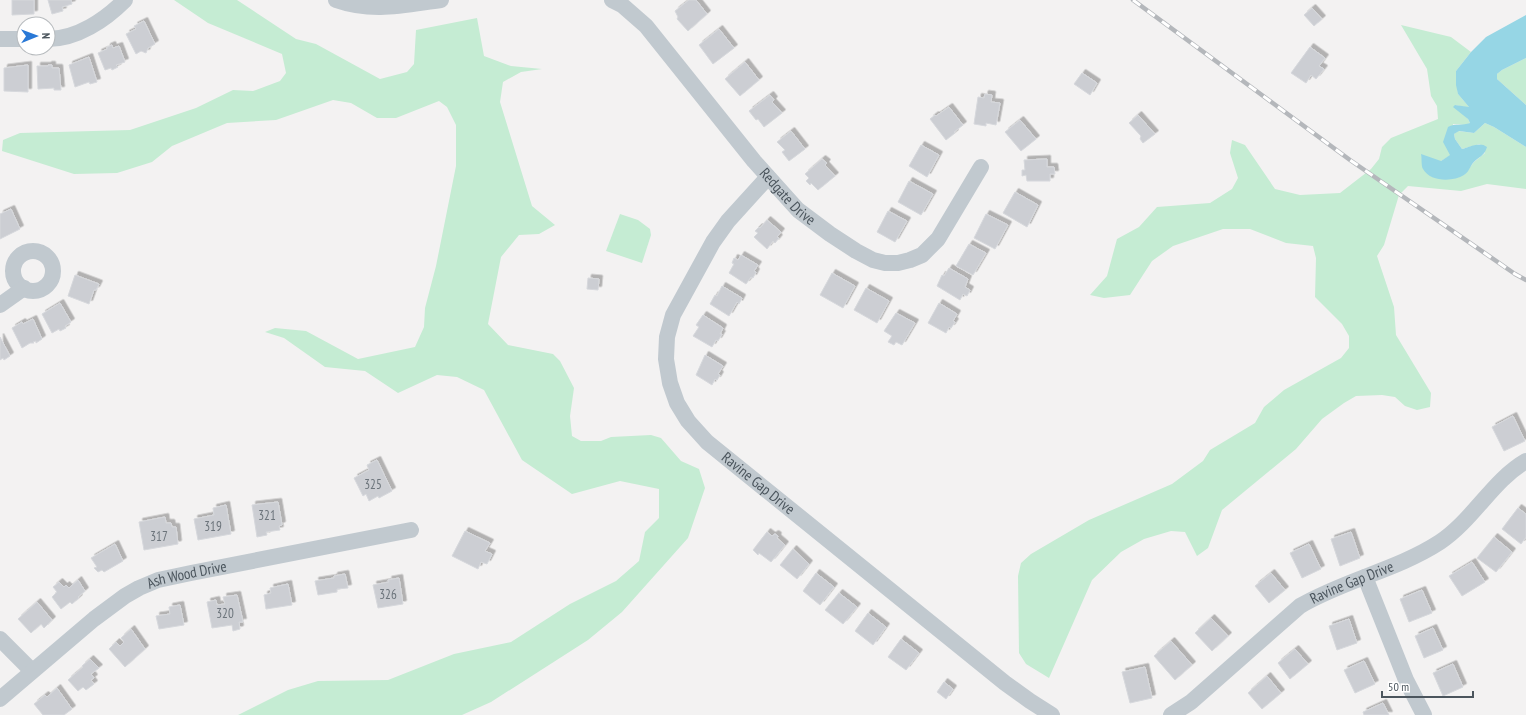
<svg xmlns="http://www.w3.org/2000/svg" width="1526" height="715" viewBox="0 0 1526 715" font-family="'PT Sans Narrow',sans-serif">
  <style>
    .green { fill: #c5ecd3 }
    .water { fill: #96d6e5 }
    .building { fill: #ccced3; stroke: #d6d8dc; filter: url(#shadow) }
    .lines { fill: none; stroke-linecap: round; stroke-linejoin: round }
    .minor { stroke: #c1c9cf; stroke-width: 16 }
    .rail-casing { stroke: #b4b7bb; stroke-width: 4.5 }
    .rail { stroke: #fff; stroke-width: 3; stroke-dasharray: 9; stroke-linecap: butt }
    .labels { text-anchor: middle; stroke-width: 4; stroke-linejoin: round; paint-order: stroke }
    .number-label { font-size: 13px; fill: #6b737a }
    .street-label { font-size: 15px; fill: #4b555d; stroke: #fff }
  </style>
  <defs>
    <filter id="shadow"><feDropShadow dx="3.5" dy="-3.5" stdDeviation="0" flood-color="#0004"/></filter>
  </defs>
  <rect width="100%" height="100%" fill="#f3f2f2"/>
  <g class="green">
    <path d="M174 0H237L296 39 316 44 380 79 407 72 414 64 416 30 477 18 484 56 511 66 542 69 521 72 503 82 500 102 532 206 555 225 539 234 519 235 501 257 488 324 508 345 553 354 560 361 574 388 570 416 572 436 581 441H601L611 437 651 435 661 438 681 461 699 469 705 488 688 538 622 612 588 640 491 702 462 715H238L288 690 318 681 388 680 454 654 511 642 570 604 616 581 639 561 645 532 659 518V489L620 481 572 494 522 460 484 390 457 377 437 375 398 393 365 371 325 367 284 338 265 332 275 328 306 331 358 359 415 347 424 327 425 308 436 266 456 166V125L447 107 439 101 396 118H377L351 103 333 100 276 120 227 123 172 146 152 162 117 173 74 174 2 151 3 140 20 133 130 130 196 108 233 90 253 91 280 81 286 73 282 54 208 23Z"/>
    <path d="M1401 25 1451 37 1471 52 1456 71 1458 94 1470 108 1455 105 1468 119 1470 123 1466 125 1453 124 1451 155 1441 161 1464 175 1474 162 1485 153 1480 144 1462 149 1455 139 1454 134 1458 131 1474 133 1485 123 1494 127 1526 147V189L1487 184 1461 191 1408 186 1399 195 1384 245 1377 256 1394 307 1396 335 1431 393 1430 407 1417 410 1405 406 1395 397 1382 395 1356 396 1344 403 1322 419 1296 449 1222 510 1208 548 1197 556 1185 532 1171 531 1144 539 1121 552 1092 580 1049 678 1026 664 1019 653 1018 576 1021 563 1031 554 1089 520 1172 484 1203 461 1210 450 1255 423 1264 407 1284 390 1341 358 1349 348V336L1342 324 1315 297 1316 258 1313 246 1286 243 1250 229H1223L1173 246 1152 261 1130 295 1104 298 1090 295 1107 276 1117 239 1139 227 1157 207 1210 203 1232 189 1238 178 1230 153 1232 140 1245 145 1275 189 1300 195 1340 193 1371 169 1379 159 1382 147 1391 138 1438 119 1437 106 1431 96 1427 69Z"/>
    <path d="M1526 58V105L1497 79V74L1502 70Z"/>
    <path d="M620 214 638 220 650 229 651 235 642 263 606 251Z"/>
  </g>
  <path class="water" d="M1526 15V58L1502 70 1497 74V79L1526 105V147L1494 127 1485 123 1474 133 1459 131 1454 134 1455 139 1462 149C1470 147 1480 141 1487 147 1484 157 1479 156 1473 163 1470 167 1468 173 1464 175 1453 182 1430 182 1423 169 1421 166 1422 158 1421 154L1441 161 1450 155 1443 142 1448 127C1455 123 1463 126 1470 123L1468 119 1453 107 1455 105 1469 107 1458 94 1456 85V71L1471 52 1486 37Z"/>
  <g class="building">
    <path d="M12 0H34V14L12 15Z"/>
    <path d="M48 0H71L72 4 62 7 63 11 52 14Z"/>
    <path d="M689 0H696L707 14 688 31 677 19 678 17 675 11Z"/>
    <path d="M1312 8 1322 19 1314 26 1304 15Z"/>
    <path d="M144 21 155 44 148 48 146 53 141 51 136 54 126 34 136 29 134 26Z"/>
    <path d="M719 29 734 48 713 64 699 45Z"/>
    <path d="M112 45 113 48 119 46 125 62 116 65 118 67 112 70 111 68 105 70 98 53 107 49V47Z"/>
    <path d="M1310 47 1325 58 1319 66 1324 69 1316 79 1311 75 1306 83 1291 73Z"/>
    <path d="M89 57 97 82 90 84 89 82 75 87 69 65Z"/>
    <path d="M745 62 759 80 740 96 725 79Z"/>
    <path d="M28 65V92L4 91V68Z"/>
    <path d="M48 65H52V68H59L61 90H54V88L38 89 37 66H48Z"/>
    <path d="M1082 73 1097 83 1090 95 1074 84Z"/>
    <path d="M985 94 992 95 991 102 1000 103 996 125 986 123V126L974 124 978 97 984 98Z"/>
    <path d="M770 95 774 100 772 102 782 113 764 127 758 119 756 120 749 111Z"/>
    <path d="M949 107 963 125 954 132 955 133 946 140 930 119 935 115 936 116Z"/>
    <path d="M1138 115 1155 134 1143 143 1140 139 1141 136 1129 123Z"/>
    <path d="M1020 120 1036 139 1021 151 1005 132Z"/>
    <path d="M791 131 805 149 789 161 782 152 785 150 777 142Z"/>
    <path d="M921 145 939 155 927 177 909 166Z"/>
    <path d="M822 159 827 163 825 165 835 176 818 190 811 183 810 185 806 181 809 178 805 174Z"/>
    <path d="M1047 159V167H1054L1055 174H1050V181H1027L1026 175 1022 176V170H1025L1024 160Z"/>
    <path d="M909 181 933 194 921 215 898 202Z"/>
    <path d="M1015 192 1038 205 1027 227 1003 213Z"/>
    <path d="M11 209 20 229 0 239V214Z"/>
    <path d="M888 211 907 221 895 242 877 232Z"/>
    <path d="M986 214 1008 225 995 249 974 238Z"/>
    <path d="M767 220 781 232 777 237 779 238 775 243 773 241 767 249 754 237 758 233 755 231 759 227 760 228Z"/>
    <path d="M969 244 986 253 973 275 956 266Z"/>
    <path d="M741 255 758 265 754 271 756 272 753 278 751 277 746 284 729 273 734 264 732 263 734 258 738 260Z"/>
    <path d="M949 268 968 279 965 287 970 290 967 296 963 294 960 300 937 286 942 275 944 276Z"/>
    <path d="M832 273 855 286 843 308 820 295Z"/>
    <path d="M75 275 99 284 96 290H94L89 304 68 296Z"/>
    <path d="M588 278 599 279 598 290 587 289Z"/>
    <path d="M722 286 742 298 739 304 737 302 729 316 710 304 715 295 717 296Z"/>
    <path d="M866 288 889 301 877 323 854 310Z"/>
    <path d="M60 303 71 322 65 326 66 328 60 331 59 329 52 333 42 314Z"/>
    <path d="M939 303 957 314 953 321 955 322 951 328 949 327 946 333 928 323Z"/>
    <path d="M896 313 915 323 902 345 896 342 894 345 888 342 892 336 884 331Z"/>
    <path d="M703 315 723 328 720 334H722L718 341 716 340 712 347 693 336 699 327 696 325Z"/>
    <path d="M33 319 42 339 36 343V341L33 342 34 343H30L22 348 12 328 22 322 23 324Z"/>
    <path d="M0 337 10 356 4 360 3 358 0 360Z"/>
    <path d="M705 355 723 366 718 374 720 375 717 380 715 379 712 385 696 375Z"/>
    <path d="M1513 416 1525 441 1504 451 1492 427Z"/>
    <path d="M377 460 392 491 379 498 378 496 369 501 366 494 363 496 354 478 369 470 367 465Z"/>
    <path d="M278 502 282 525 279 526 280 530 266 532 267 535 257 537 252 505Z"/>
    <path d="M226 505 231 534 198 540 194 519 214 515 213 508Z"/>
    <path d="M1518 508 1526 514V537L1521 544 1502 529Z"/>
    <path d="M165 517 166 523H171L172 527H176L178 544 144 550 139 522Z"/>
    <path d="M465 531 490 543 485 551 492 554 487 564 481 562 478 569 452 556Z"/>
    <path d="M767 532 772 536 775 534 778 536 777 538 785 545 771 562 759 553 758 555 753 550Z"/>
    <path d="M1351 532 1360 558 1340 566 1331 539Z"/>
    <path d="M1494 537 1512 552 1496 572 1477 558Z"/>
    <path d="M115 544 123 561 104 572 102 570 98 572 94 568 97 567 91 558Z"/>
    <path d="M1309 544 1321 569 1302 578 1290 553Z"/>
    <path d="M793 549 809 564 797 579 780 565Z"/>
    <path d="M1472 562 1485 582 1462 596 1449 576Z"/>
    <path d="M816 573 834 587 820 605 803 591Z"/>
    <path d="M1271 573 1285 590 1269 603 1255 586Z"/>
    <path d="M345 574 348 588 337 589V592L318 595 315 581 334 578V576Z"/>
    <path d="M399 578 403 604 378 608 373 585 389 582 388 580Z"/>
    <path d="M78 580 85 591 78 597 79 598 72 604 70 602 61 609 52 597 57 592 53 587 59 582 64 587 66 585 69 588Z"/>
    <path d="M288 584 292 605 266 609 264 595 271 593 270 588Z"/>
    <path d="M1422 590 1432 613 1409 622 1400 599Z"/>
    <path d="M839 593 857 607 843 624 825 610Z"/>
    <path d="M237 595 243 622H239L240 629 233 631 232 625 212 628 207 602 216 600 217 605 225 604 223 597Z"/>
    <path d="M37 602 52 620 44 628 41 624 31 633 18 619Z"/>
    <path d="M180 605 184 625 159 629 156 616 170 614 169 607Z"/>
    <path d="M868 613 886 627 873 645 855 631Z"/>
    <path d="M1211 618 1228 636 1212 651 1195 633Z"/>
    <path d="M1349 619 1357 643 1337 650 1329 626Z"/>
    <path d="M1433 628 1443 650 1424 658 1415 636Z"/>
    <path d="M131 629 145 649 125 667 109 649 116 642 120 646 124 642 121 638Z"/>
    <path d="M901 639 919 653 906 670 888 657Z"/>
    <path d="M1171 641 1192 665 1175 680 1154 656Z"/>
    <path d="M1295 649 1308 664 1290 679 1278 663Z"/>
    <path d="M90 659 99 668 91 674 94 678 91 680 94 684 86 690 83 687 78 691 68 680 83 667 82 666Z"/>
    <path d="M1364 661 1375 684 1355 693 1344 670Z"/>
    <path d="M1453 664 1463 687 1443 696 1433 673Z"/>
    <path d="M1145 667 1152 698 1130 703 1122 672Z"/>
    <path d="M1267 676 1281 693 1262 709 1248 693Z"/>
    <path d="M944 682 953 689 946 699 937 692Z"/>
    <path d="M57 688 72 709 64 715H43L34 704 45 695 47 697Z"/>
    <path d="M1383 703 1389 715H1364L1363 712Z"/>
  </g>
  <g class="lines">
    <g class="minor">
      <path d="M336 0C373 13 404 5 441 0"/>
      <path id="s1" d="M612 0 622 5 646 26 754 161 798 210 830 234 856 251 873 260 885 263H898L910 260 922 255 938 239 981 167"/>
      <path d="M0 39H24"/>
      <path d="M48 39C77 39 105 20 125 0"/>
      <path id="s2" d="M768 177 728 221 713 242 673 315 667 337 666 359 670 383 677 403 688 421 707 442 1005 683 1030 701 1052 715"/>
      <circle cx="33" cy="271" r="20"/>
      <path d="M0 305 24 288"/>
      <path d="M1365 577 1406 680 1424 715"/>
      <path d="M0 639 32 671"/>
      <path id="s3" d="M0 699 94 619 125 596 139 588 158 580 191 573 411 530"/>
      <path id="s4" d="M1171 715 1191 702 1300 606C1344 580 1397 570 1440 542 1473 520 1493 480 1526 461"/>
    </g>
    <g class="rail-casing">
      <path id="rail" d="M1133 0 1350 160 1515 274 1526 280"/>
    </g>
    <use href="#rail" class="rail"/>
  </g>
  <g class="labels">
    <g class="number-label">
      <text x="373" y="489">325</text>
      <text x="267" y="520">321</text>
      <text x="213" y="531">319</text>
      <text x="159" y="541">317</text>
      <text x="388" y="599">326</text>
      <text x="225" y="618">320</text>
    </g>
    <g class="street-label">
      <text dy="5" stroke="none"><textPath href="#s1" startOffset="265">Redgate Drive</textPath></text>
      <text dy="5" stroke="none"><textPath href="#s2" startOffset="374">Ravine Gap Drive</textPath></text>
      <text dy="5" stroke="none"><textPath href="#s3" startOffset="228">Ash Wood Drive</textPath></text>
      <text dy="5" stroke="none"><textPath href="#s4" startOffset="226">Ravine Gap Drive</textPath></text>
    </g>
  </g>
  <g transform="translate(36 36) rotate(89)"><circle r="19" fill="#ffffff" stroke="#b7bbbe"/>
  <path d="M0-3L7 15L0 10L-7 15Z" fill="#2978d6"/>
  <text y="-6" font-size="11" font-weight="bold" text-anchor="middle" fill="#4b555d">N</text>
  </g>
  <path d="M1382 691v6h91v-6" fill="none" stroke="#4b555d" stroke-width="2"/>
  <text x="1388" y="691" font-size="12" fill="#4b555d" stroke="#ffffff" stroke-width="3" paint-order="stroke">50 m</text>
</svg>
